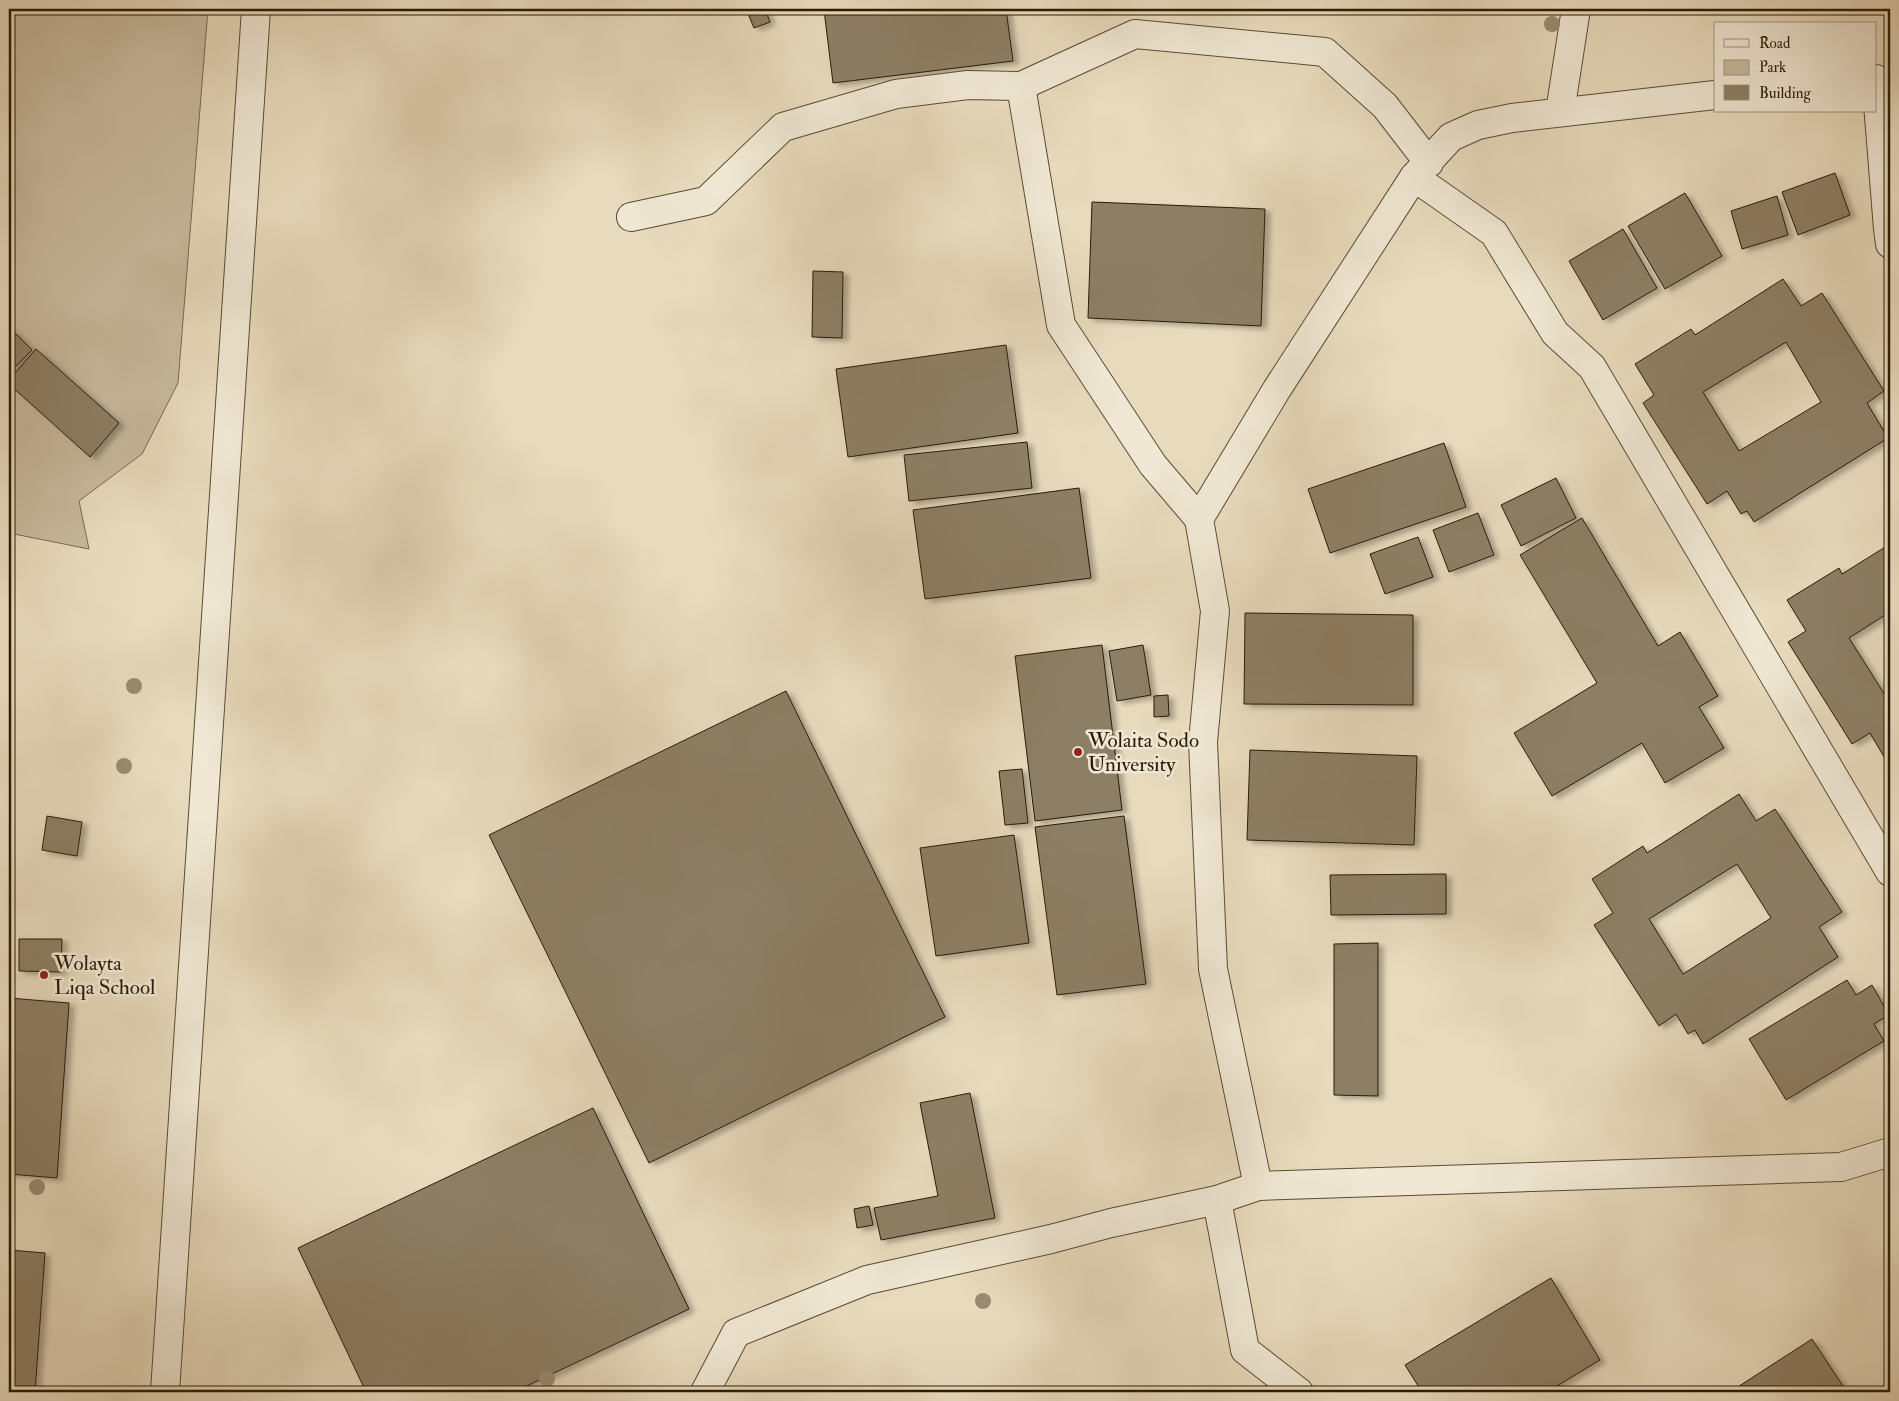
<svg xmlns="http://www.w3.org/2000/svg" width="1899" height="1401" viewBox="0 0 1899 1401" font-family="'IM FELL Double Pica',serif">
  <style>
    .green { fill: #c8ba9e; stroke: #796a52 }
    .building { fill: #8d7f65; stroke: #2a1b06; fill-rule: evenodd; filter: url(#shadow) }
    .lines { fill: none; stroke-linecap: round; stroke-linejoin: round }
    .minor-casing { stroke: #5a4b34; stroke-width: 30 }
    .minor { stroke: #f0e8d4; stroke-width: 28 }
    .tree { fill: #998c72 }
    .poi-dot { fill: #8f2418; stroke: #f0e8d4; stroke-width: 2 }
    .labels { text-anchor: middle; stroke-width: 5; stroke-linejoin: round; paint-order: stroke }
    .poi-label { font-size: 21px; fill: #2a1b06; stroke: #f0e8d4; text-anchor: start }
  </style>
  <defs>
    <filter id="shadow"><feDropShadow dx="5.5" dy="3" stdDeviation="2.5" flood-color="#0004"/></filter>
  </defs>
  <rect width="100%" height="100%" fill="#e8dbbd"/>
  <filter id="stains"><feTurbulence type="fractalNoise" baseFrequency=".004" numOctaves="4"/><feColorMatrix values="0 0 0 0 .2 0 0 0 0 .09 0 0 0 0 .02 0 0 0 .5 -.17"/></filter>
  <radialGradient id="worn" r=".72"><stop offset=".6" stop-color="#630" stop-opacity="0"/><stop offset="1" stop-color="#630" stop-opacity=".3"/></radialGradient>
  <path class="green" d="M9 9H208L178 383 142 454 79 501 89 549 9 533Z"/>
  <g class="building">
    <path d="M746 9H765L770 22 754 28Z"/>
    <path d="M837 9H1006L1013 61 833 83 824 10Z"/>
    <path d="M1835 173 1850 215 1798 235 1782 192Z"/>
    <path d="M1685 193 1722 256 1665 289 1628 226Z"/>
    <path d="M1777 196 1788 235 1742 249 1731 211Z"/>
    <path d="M1092 202 1265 209 1261 326 1088 318Z"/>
    <path d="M1623 229 1657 288 1603 320 1569 261Z"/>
    <path d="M813 271 843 272 842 338 812 337Z"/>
    <path d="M1783 279 1801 306 1822 293 1884 391 1867 403 1888 438 1754 522 1747 511 1741 514 1727 491 1707 504 1643 403 1654 395 1635 364 1691 329 1695 335ZM1786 342 1821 402 1739 451 1703 392Z"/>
    <path d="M9 327 32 350 9 373Z"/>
    <path d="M1006 345 1018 433 848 457 836 369Z"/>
    <path d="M36 349 119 423 90 457 9 384V380Z"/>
    <path d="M1027 442 1032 488 909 501 904 455Z"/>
    <path d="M1444 443 1466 507 1330 553 1308 489Z"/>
    <path d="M1556 478 1576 518 1521 546 1501 505Z"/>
    <path d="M1079 488 1091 578 925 599 913 510Z"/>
    <path d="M1478 513 1494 555 1449 572 1433 530Z"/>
    <path d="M1582 518 1658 646 1680 632 1718 696 1699 707 1724 748 1665 783 1642 743 1552 796 1514 733 1597 683 1520 555Z"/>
    <path d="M1418 537 1433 577 1385 594 1370 554Z"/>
    <path d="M1890 544V612L1849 638 1885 695 1890 692V767L1870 733 1852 744 1788 642 1806 631 1787 600 1839 568 1842 574Z"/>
    <path d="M1245 613 1413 615V705L1244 704Z"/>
    <path d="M1102 645 1122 810 1035 821 1015 656Z"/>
    <path d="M1143 645 1151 695 1117 701 1109 651Z"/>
    <path d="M786 691 945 1017 649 1163 489 835Z"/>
    <path d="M1168 695 1169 716 1154 717V696Z"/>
    <path d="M1250 750 1417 756 1414 845 1247 840Z"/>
    <path d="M1022 769 1028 823 1005 825 999 771Z"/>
    <path d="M1739 794 1756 821 1775 809 1842 912 1819 927 1838 957 1703 1044 1695 1030 1688 1034 1676 1014 1659 1026 1594 925 1613 913 1592 879 1643 846 1647 853ZM1737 864 1771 918 1683 974 1649 919Z"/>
    <path d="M47 816 82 822 77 856 42 850Z"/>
    <path d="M1124 816 1146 984 1057 995 1035 827Z"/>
    <path d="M1014 835 1029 943 936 956 920 848Z"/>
    <path d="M1446 874V914L1331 915 1330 875Z"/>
    <path d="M19 939H62L61 972 19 971Z"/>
    <path d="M1378 943V1096L1334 1095V944Z"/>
    <path d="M1847 980 1856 995 1872 985 1889 1015 1874 1024 1884 1041 1786 1100 1749 1039Z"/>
    <path d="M9 998 69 1003 57 1178 9 1174Z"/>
    <path d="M970 1093 995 1218 881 1240 874 1208 938 1196 920 1103Z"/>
    <path d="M593 1108 689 1309 514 1392H366L298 1248Z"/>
    <path d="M869 1206 873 1225 857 1228 854 1209Z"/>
    <path d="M9 1250 45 1253 35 1392H9Z"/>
    <path d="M1551 1278 1600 1360 1547 1392H1422L1405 1365Z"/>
    <path d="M1812 1339 1847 1392H1730Z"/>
  </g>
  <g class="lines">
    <g class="minor-casing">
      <g id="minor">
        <path d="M1876 79 1888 229 1890 244"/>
        <path d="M1021 86 1061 325 1153 465 1199 519"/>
        <path d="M1560 112 1576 9"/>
        <path d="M1414 177 1494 233 1555 333 1592 367 1890 872"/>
        <path d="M631 217 706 201 783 127 896 94 968 85 1021 86 1135 34 1325 52 1385 106 1429 163"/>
        <path d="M1258 1186 1213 969 1203 742 1215 611 1199 519 1277 389 1414 177 1451 137 1478 125 1512 118 1715 95"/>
        <path d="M1217 1200 1245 1350 1299 1392"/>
        <path d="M165 1392 256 9"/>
        <path d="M705 1392 736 1333 867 1280 1051 1239 1111 1223 1217 1200 1258 1186 1841 1167 1890 1152"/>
      </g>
    </g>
    <use href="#minor" class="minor"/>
  </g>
  <g class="tree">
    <circle cx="1552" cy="24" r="8"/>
    <circle cx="134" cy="686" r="8"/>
    <circle cx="124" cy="766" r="8"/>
    <circle cx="37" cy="1187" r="8"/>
    <circle cx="983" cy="1301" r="8"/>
    <circle cx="547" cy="1379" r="8"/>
  </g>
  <g class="poi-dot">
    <circle cx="1078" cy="752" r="5"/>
    <circle cx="44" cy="975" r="5"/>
  </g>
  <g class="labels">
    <g class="poi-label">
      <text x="1088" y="747">Wolaita Sodo<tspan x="1088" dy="24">University</tspan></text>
      <text x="54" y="970">Wolayta<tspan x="54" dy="24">Liqa School</tspan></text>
    </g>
  </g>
  <rect width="1899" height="1401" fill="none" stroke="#e8dbbd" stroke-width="30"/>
  <rect x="10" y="10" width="1879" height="1381" fill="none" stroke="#2a1b06" stroke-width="2.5"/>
  <rect x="15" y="15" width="1869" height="1371" fill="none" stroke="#2a1b06"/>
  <rect x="1714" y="22" width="162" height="90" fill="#f0e8d4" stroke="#a19682"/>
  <rect x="1724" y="39" width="25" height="8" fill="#f0e8d4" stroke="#a19682"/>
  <text x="1759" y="48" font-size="15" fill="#2a1b06">Road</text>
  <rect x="1724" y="60" width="25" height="15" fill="#c8ba9e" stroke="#a19682"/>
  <text x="1759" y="72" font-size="15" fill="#2a1b06">Park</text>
  <rect x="1724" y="85" width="25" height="15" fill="#8d7f65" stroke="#a19682"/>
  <text x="1759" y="98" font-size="15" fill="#2a1b06">Building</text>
  <rect width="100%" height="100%" filter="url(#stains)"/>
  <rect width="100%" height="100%" fill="url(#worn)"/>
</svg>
